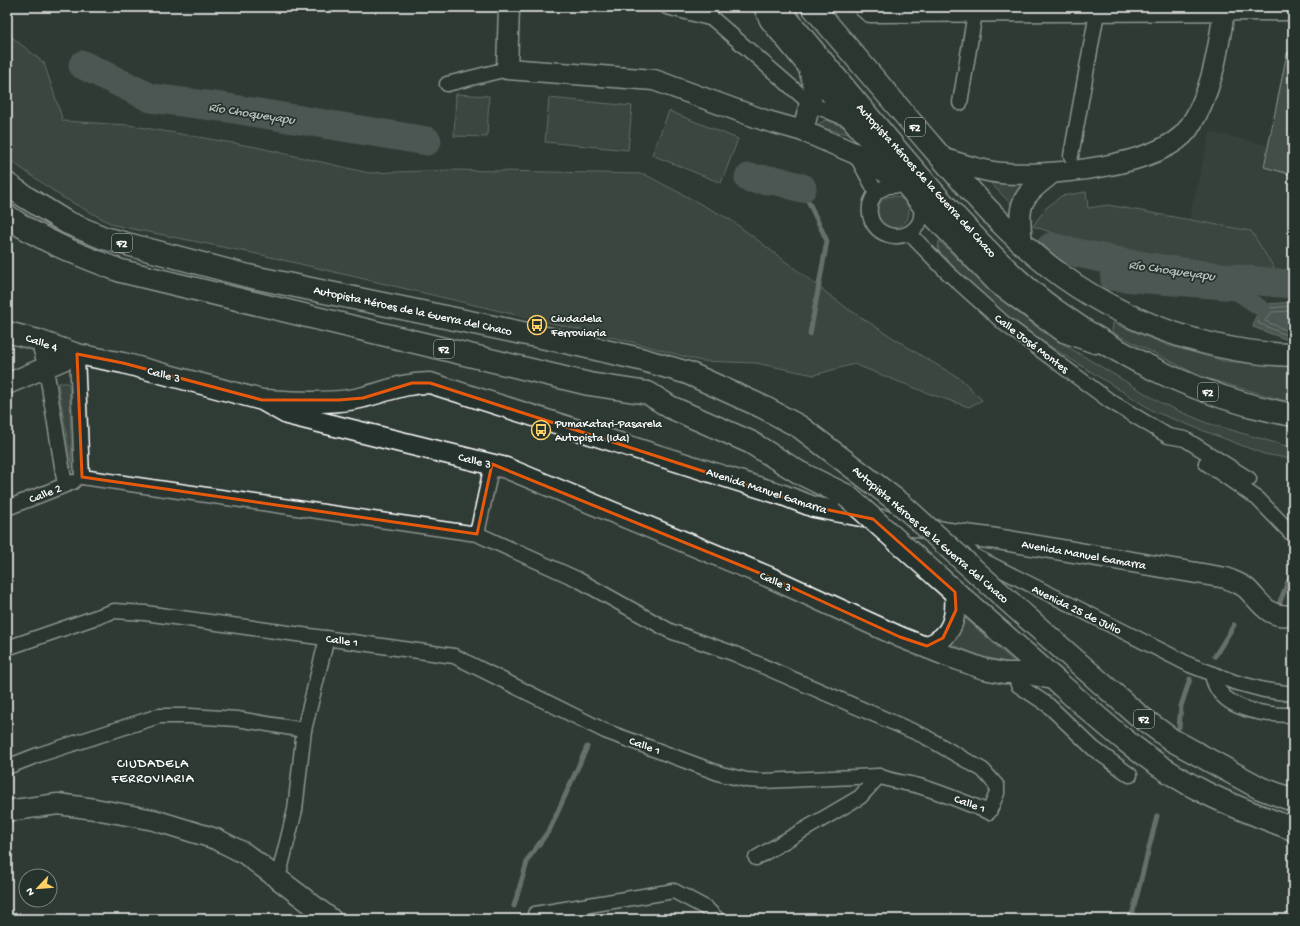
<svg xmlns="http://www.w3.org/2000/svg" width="1300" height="926" viewBox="0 0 1300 926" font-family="'Gochi Hand',sans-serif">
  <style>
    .built { fill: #3c4842 }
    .green { fill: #4a544f; stroke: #a4aaa7 }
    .water { fill: #707975; stroke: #a9afac }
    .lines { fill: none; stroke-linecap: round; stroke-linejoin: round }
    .shore { stroke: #c6c9c8; stroke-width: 1 }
    .stream { stroke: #a9afac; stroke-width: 5 }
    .canal { stroke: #707975; stroke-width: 17 }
    .river { stroke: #707975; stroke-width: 29 }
    .building { fill: #5b6661; stroke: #fff }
    .street-casing { stroke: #fff; stroke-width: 17 }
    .secondary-casing { stroke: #fff; stroke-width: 23 }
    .highway-casing { stroke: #fff; stroke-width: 25 }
    .street { stroke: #26332d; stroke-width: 14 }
    .secondary { stroke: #26332d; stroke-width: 20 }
    .highway { stroke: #26332d; stroke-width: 22 }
    .highway-bridge-casing { stroke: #fff; stroke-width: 25; stroke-linecap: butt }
    .highway-bridge { stroke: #26332d; stroke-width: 22 }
    .marked { fill: none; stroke: #e8590c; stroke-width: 3; stroke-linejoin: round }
    .labels { text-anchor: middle; stroke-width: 3.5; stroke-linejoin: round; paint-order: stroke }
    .shield { fill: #26332d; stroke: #bec2c0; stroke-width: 1 }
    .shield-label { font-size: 11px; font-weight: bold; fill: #fff }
    .street-label { font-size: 12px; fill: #fff; stroke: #26332d }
    .poi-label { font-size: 12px; fill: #fff; stroke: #26332d; text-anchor: start }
    .water-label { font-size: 13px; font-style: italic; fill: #b8bcba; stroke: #26332d }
    .neighbourhood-label { font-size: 13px; letter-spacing: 1px; fill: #fff; stroke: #26332d }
  </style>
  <rect width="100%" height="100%" fill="#2f3b35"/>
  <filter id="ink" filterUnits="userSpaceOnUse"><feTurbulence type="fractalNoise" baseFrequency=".025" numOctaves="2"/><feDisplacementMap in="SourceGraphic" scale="8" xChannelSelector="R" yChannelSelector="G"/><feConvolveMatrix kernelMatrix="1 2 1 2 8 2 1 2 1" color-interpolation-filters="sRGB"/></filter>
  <g filter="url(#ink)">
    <path class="built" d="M1290 40H1293V274H1278L1251 231 1189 220 1210 132 1268 145Z"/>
    <g class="green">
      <path d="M7 33 44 63 63 121 128 125 256 147 369 173 451 170 644 174 731 220 848 309 925 358 961 379 982 400 969 407 930 394 854 364 814 375 756 363 701 361 632 342 262 255 114 225 62 197 14 163 7 156Z"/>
      <path d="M456 94 489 96 487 137 454 136Z"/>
      <path d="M549 98 632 106 628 150 545 142Z"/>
      <path d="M669 111 738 139 721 183 652 155Z"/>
      <path d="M826 120 847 128 856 136 814 126Z"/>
      <path d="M982 174 1025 178 1013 206Z"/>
      <path d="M1086 192 1088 208 1108 205 1251 231 1278 274 1179 259 1120 252 1075 241 1033 226 1046 208 1061 196Z"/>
      <circle cx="893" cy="212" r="16"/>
      <path d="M939 241 989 290 1043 332 1163 404 1207 423 1293 448V459L1264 454 1155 412 1018 326 981 295 938 250Z"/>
      <path d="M1113 323 1167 345 1224 361 1293 367V403L1202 377 1112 332Z"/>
      <path d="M58 383H68L69 385 72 468Z"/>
      <path d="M965 618 1013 661 1011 663 984 657 950 644 958 635Z"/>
    </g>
    <path class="water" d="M1293 302V342L1253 327 1255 318 1267 304Z"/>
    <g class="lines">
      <g class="shore">
        <path d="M1293 306 1269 308 1259 319 1258 323 1293 338"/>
        <path d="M1293 311 1272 312 1265 321 1293 333"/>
      </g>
      <g class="stream">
        <path d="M802 188 827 241 810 334"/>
        <path d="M1274 606 1279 604 1290 577"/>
        <path d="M1215 656 1234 625"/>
        <path d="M1179 727 1181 706 1190 679"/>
        <path d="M514 906 528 859 550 829 587 747"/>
        <path d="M1131 919 1157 816"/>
      </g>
      <path class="canal" d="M1108 261 1109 282 1237 292 1262 309"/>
      <g class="river">
        <path d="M83 65 151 98 228 108 427 141"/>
        <path d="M749 178 778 181 802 188"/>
        <path d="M1051 247C1130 266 1212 278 1293 284"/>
      </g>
    </g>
    <path class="building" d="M1287 53 1293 54V175L1264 167Z"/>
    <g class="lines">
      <g class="street-casing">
        <g id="street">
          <path d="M667 7 713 19 811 104 852 121"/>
          <path d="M447 84 507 69"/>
          <path d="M960 103 976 7"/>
          <path d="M856 155 876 192"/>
          <path d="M1071 156 1098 7"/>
          <path d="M907 185 888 186 876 192C874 196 870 202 870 206 866 236 905 247 919 223 922 218 921 210 922 205"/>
          <path d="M910 234 947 272 1005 324 1110 401 1168 436 1185 439 1249 479"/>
          <path d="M38 340 46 368 65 485"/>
          <path d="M77 354 82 477"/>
          <path d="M1206 463 1258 499 1293 535"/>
          <path d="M7 508 73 482"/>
          <path d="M477 534 492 464"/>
          <path d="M955 539 976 557 1190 665 1234 682 1264 690 1293 694"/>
          <path d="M7 648 114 611 145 613 454 656 605 731 721 774 747 780 763 781 879 776C892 782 905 782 919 786 943 793 966 803 989 812L997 793V786L983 770 924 736 735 654 670 631 577 579 477 534 82 477"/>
          <path d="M1015 673 1018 685 1048 705 1094 749 1130 775"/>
          <path d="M1212 674C1218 710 1263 715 1293 715"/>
          <path d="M7 767 38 755 159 716H190L237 719 304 730"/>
          <path d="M756 858 860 797 879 776"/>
          <path d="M278 878 295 810 304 730 327 638"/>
          <path d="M535 914 674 891 706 908 717 919"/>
        </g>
      </g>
      <g class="secondary-casing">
        <g id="secondary">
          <path d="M509 7 507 69 654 80 764 120 803 131 854 153 893 177"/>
          <path d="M764 7 770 20 922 205 998 284 1064 332 1095 343"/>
          <path d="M864 7 870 12 1293 10"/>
          <path d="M803 131 814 87 809 69"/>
          <path d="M942 158C961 164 981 171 1001 173 1045 177 1161 167 1188 129 1212 94 1218 51 1224 11"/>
          <path d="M1022 243C1018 202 1019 199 1051 174"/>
          <path d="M7 332 38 340 77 354 123 363 262 400 287 414 506 468 769 577 900 637 945 655 984 669 1004 673H1023L1053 679"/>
          <path d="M7 384 77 354"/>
          <path d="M266 400C293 402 339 404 364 397 388 391 404 383 430 383L783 495 814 507 949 533 997 539 1226 578C1232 581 1241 584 1246 588 1262 603 1267 619 1293 615"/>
          <path d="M927 646C953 638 957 616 955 592"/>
          <path d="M7 811 58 804 95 809 154 820 216 839 244 853 331 919"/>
        </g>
      </g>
      <g class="highway-casing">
        <g id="highway">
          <path d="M777 7C831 72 885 138 941 201 977 240 1013 280 1056 311 1125 361 1209 400 1293 415"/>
          <path d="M813 7C851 52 889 96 927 141 965 185 1004 231 1050 267 1118 320 1207 353 1293 355"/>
          <path d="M7 184 27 198 66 222 104 238 248 276 570 343 640 359 688 373 763 407 800 427 901 504"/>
          <path d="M7 216C42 241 81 256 121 271L589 384 648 393 670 407 750 442 800 473 847 496"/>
          <path d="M938 577C977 611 1015 645 1054 679 1101 721 1149 765 1206 793 1234 807 1264 818 1293 829"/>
          <path d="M1015 607 1101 683 1138 715 1172 740 1260 788 1293 800"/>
        </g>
      </g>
      <use href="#street" class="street"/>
      <use href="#secondary" class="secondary"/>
      <use href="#highway" class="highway"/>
      <g class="highway-bridge-casing">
        <g id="highway-bridge">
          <path d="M847 496 938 577"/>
          <path d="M901 504 1015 607"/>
        </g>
      </g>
      <use href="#highway-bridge" class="highway-bridge"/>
    </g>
  </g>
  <path d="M0 0H1300V926H0ZM77 354 123 363 262 400H339L363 398 412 383H430L814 507 873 519 955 592 956 610 943 638 927 646 900 637 769 577 492 464 477 534 82 477Z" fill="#2f3b35" fill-opacity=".55" fill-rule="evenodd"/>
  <path class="marked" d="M77 354 123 363 262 400H339L363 398 412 383H430L814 507 873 519 955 592 956 610 943 638 927 646 900 637 769 577 492 464 477 534 82 477Z"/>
  <defs>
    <g id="bus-ring" transform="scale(1)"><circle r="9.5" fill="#26332d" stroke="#ffd166" stroke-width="1.5"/><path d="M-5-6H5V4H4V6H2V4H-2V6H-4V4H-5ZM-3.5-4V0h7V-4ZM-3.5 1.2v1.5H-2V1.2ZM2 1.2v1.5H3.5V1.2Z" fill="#ffd166"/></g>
  </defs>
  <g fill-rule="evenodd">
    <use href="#bus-ring" x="537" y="325"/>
    <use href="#bus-ring" x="541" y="430"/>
  </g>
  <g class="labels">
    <g class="shield">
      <rect x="905" y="118" width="20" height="18" rx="3"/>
      <rect x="112" y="234" width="20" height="18" rx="3"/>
      <rect x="434" y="340" width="20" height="18" rx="3"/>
      <rect x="1198" y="383" width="20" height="18" rx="3"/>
      <rect x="1134" y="710" width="20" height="18" rx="3"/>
    </g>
    <g class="shield-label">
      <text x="915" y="131">F2</text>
      <text x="122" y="247">F2</text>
      <text x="444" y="353">F2</text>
      <text x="1208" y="396">F2</text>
      <text x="1144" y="723">F2</text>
    </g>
    <g class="street-label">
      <text transform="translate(927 180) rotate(48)" y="4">Autopista Héroes de la Guerra del Chaco</text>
      <text transform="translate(413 310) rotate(12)" y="4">Autopista Héroes de la Guerra del Chaco</text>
      <text transform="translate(42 342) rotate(19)" y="4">Calle 4</text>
      <text transform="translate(1032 343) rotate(37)" y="4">Calle José Montes</text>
      <text transform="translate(164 374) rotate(15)" y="4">Calle 3</text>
      <text transform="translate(475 460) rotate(14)" y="4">Calle 3</text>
      <text transform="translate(767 490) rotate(18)" y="4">Avenida Manuel Gamarra</text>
      <text transform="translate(45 493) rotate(-21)" y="4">Calle 2</text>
      <text transform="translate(931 534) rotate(41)" y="4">Autopista Héroes de la Guerra del Chaco</text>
      <text transform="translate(1084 554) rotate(10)" y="4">Avenida Manuel Gamarra</text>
      <text transform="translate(776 581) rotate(24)" y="4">Calle 3</text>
      <text transform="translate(1077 609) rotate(26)" y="4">Avenida 25 de Julio</text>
      <text transform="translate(342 640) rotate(8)" y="4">Calle 1</text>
      <text transform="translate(645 745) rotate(20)" y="4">Calle 1</text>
      <text transform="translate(970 803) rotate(20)" y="4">Calle 1</text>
    </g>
    <g class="poi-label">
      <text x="551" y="322">Ciudadela<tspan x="551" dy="14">Ferroviaria</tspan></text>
      <text x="555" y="427">PumaKatari-Pasarela<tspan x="555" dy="14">Autopista (Ida)</tspan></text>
    </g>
    <g class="water-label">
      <text transform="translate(252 112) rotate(9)" y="5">Río Choqueyapu</text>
      <text transform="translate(1172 269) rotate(8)" y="5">Río Choqueyapu</text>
    </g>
    <g class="neighbourhood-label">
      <text x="153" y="767">CIUDADELA<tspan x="153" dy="15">FERROVIARIA</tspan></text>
    </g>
  </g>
  <rect width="1300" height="926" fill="none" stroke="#26332d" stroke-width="24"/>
  <rect x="12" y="12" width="1276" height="902" fill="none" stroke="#fff" stroke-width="1.5" filter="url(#ink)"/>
  <g transform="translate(38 888) rotate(244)"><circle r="19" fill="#26332d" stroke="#7d8581"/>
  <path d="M0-3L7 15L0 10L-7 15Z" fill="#ffd166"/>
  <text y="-6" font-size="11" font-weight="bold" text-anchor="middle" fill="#ffffff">N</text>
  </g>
</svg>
